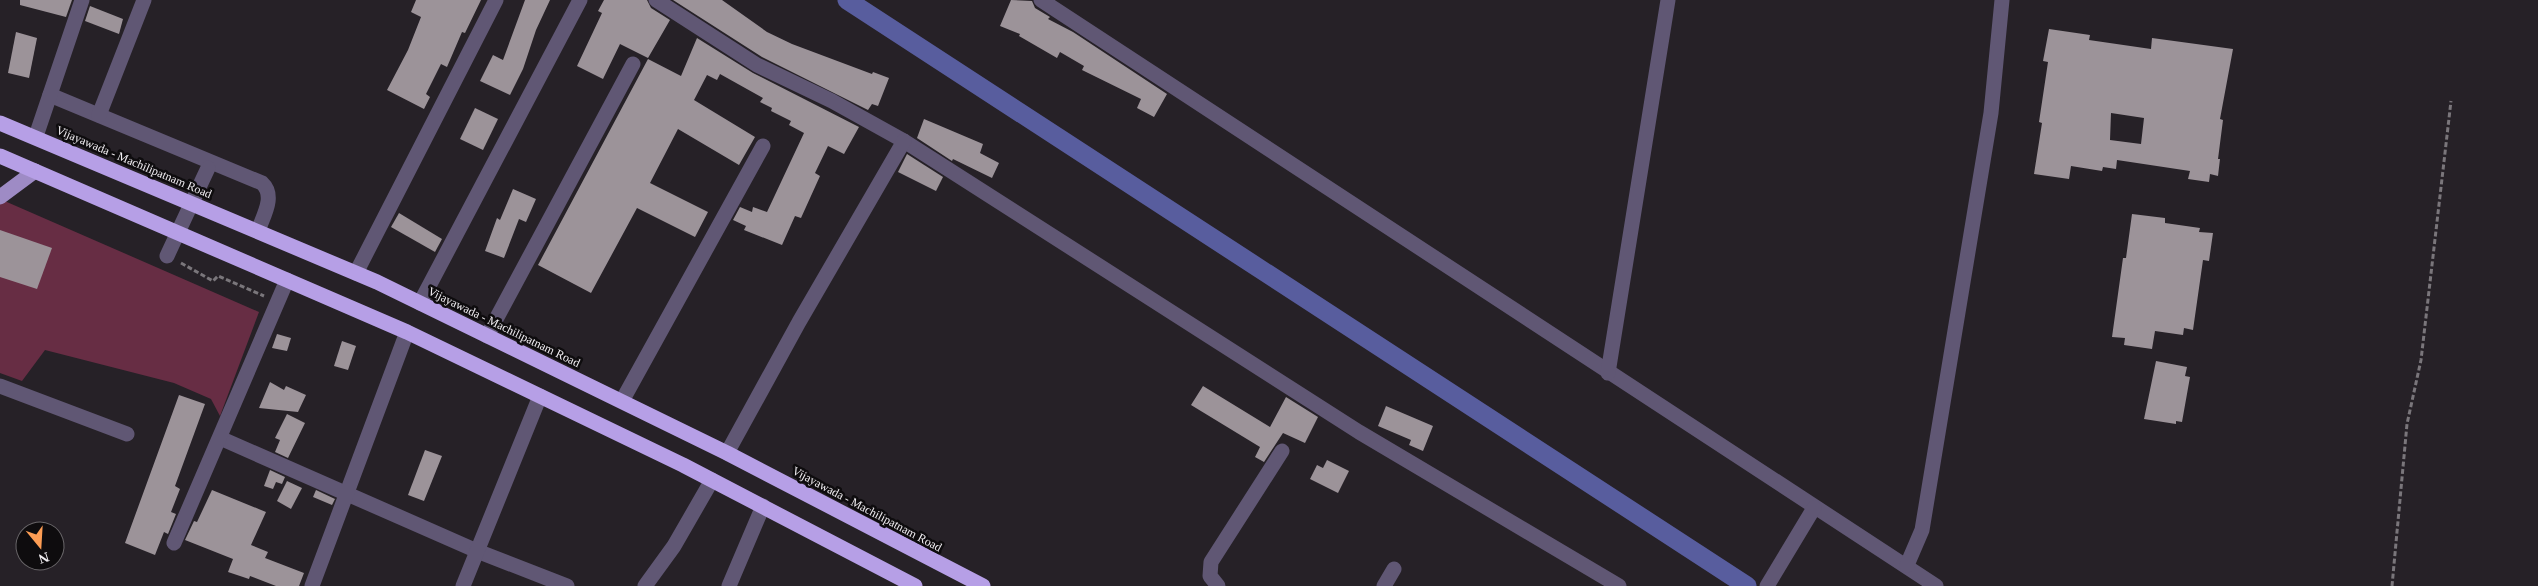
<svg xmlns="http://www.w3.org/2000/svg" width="2538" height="586" font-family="Georgia,serif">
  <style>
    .green { fill: #672d44 }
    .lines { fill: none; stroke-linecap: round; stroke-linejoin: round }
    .canal { stroke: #585d9e; stroke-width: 19 }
    .building { fill: #9c9399; fill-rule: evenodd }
    .path { stroke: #7a767b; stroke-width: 3; stroke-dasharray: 5 2.5; stroke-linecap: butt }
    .minor { stroke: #605774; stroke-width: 15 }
    .major { stroke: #9e8bc5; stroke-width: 15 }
    .highway { stroke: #b69fe6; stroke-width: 15 }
    .labels { text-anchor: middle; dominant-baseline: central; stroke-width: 5; stroke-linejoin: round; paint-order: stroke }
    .street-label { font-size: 12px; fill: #f1eef2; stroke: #0e0c0e }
  </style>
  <rect width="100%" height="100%" fill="#262127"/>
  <path class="green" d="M0 199 259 312 220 416 211 399 174 383 45 350 22 381 0 373Z"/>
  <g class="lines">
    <path class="canal" d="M847 0 1747 586"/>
  </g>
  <g class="building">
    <path d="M20 0H72L66 17 20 5Z"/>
    <path d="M416 0H481L465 33 462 32 447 67 441 64 426 94 430 97 424 109 387 90 408 50 421 17 411 12Z"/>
    <path d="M525 0H550L536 30 523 69 510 95 480 81 493 55 503 60Z"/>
    <path d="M604 0H647L651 8 670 20 648 58 620 44 603 79 577 66 602 13 598 11Z"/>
    <path d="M673 0H722L767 32 792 44 872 74 873 72 889 78 878 106 872 104 868 110 762 57Z"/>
    <path d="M1011 0 1032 1 1035 8 1050 17 1048 19 1073 32 1167 94 1154 117 1137 108 1141 99 1082 70 1084 66 1060 52 1057 58 1019 36 1020 34 1000 26Z"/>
    <path d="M90 6 123 19 119 34 85 21Z"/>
    <path d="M2049 29 2090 35 2089 40 2151 49 2152 38 2233 49 2220 119 2223 120 2218 159H2220L2218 176 2210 174 2209 182 2188 179 2190 171 2117 160 2116 169 2103 167 2102 171 2071 166 2069 179 2034 174 2042 123 2039 122 2048 62 2043 61ZM2111 113 2144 118 2141 144 2110 140Z"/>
    <path d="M16 32 37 38 29 78 8 73Z"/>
    <path d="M697 38 753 73 859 127 844 154 828 146 815 173 820 176 801 218 795 216 782 245 744 230 746 226 733 220 740 207 752 212 753 207 767 212 804 133 789 125 791 121 771 111 772 108 760 102 763 98 720 74 717 80 707 75 694 100 755 137 739 165 678 129 650 183 708 212 695 237 637 208 591 293 538 265 648 59 681 76Z"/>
    <path d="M475 108 498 119 483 150 460 139Z"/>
    <path d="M924 119 983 144 980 153 999 163 992 178 953 159 952 161 917 138Z"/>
    <path d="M907 154 943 177 936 191 898 172Z"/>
    <path d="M513 189 536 199 526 222 519 219 504 258 485 251 497 218 500 220Z"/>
    <path d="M399 213 442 239 435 252 391 227Z"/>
    <path d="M2132 214 2165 218V223L2200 228 2199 232 2213 233 2209 261 2203 260 2193 330 2184 328 2183 335 2155 331 2152 349 2124 345 2125 338 2112 337 2123 258H2126Z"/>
    <path d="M0 230 52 248 37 289 0 277Z"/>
    <path d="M277 334 291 338 287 351 272 348Z"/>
    <path d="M342 341 356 346 348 370 334 366Z"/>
    <path d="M2156 361 2187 367 2185 376 2190 377 2182 422 2176 421V424L2144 419Z"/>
    <path d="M270 382 284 390 286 386 306 395 298 412 259 408Z"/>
    <path d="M1203 386 1270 427 1286 397 1318 417 1305 443 1283 433 1264 462 1255 457 1260 447 1191 405Z"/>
    <path d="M179 395 205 404 175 486 180 489 171 512 176 514 168 534 164 532 155 555 125 543Z"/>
    <path d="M1386 406 1433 426 1423 451 1409 445 1411 440 1378 426Z"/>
    <path d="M287 414 305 423 288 458 275 452 280 440 275 438Z"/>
    <path d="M425 450 442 456 424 501 408 495Z"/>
    <path d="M1327 460 1349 471 1338 493 1310 479 1317 465 1323 468Z"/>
    <path d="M270 470 285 477 282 484 276 482 273 489 264 486Z"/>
    <path d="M287 481 302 488 291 509 277 501Z"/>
    <path d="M212 490 266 512 251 545 268 552 265 558 304 573 299 586H276L250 576 249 579 228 572 233 559 185 540 194 521 197 522Z"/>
    <path d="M316 490 335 499 332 505 313 497Z"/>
  </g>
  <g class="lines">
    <g class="path">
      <path d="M181 263 213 281 218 276 264 296"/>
      <path d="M2392 586 2407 424 2421 360 2451 101"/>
    </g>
    <g class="minor">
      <path d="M656 0 757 65 832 101 904 141 1359 432 1619 586"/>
      <path d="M1041 0 1936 586"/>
      <path d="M50 95 262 183C276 196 263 216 258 231"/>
      <path d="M99 115 144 0"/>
      <path d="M36 136 82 0"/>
      <path d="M167 256 208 168"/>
      <path d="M356 273 496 0"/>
      <path d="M420 303 580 0"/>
      <path d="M487 336 633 64"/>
      <path d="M1608 373 1668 0"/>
      <path d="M0 386 127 434"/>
      <path d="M622 401 763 146"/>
      <path d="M220 438 477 551 567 586"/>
      <path d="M727 453 799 322 904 141"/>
      <path d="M174 543 287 280"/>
      <path d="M1907 565 1922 530 1991 113 2002 0"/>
      <path d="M312 586 407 332"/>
      <path d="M463 586 540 396"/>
      <path d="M645 586 674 546 712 480"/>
      <path d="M729 586 763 506"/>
      <path d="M1218 586 1210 576 1211 562 1282 451"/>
      <path d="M1384 586 1394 569"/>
      <path d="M1767 586 1814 508"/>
    </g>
    <path class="major" d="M0 197 35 171"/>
    <g class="highway">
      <path d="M0 123 377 282 727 453 983 586"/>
      <path d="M0 156 407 332 683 465 915 586"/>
    </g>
  </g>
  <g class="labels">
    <g class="street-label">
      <text transform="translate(134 162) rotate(23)">Vijayawada - Machilipatnam Road</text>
      <text transform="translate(504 327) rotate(26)">Vijayawada - Machilipatnam Road</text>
      <text transform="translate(867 509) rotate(28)">Vijayawada - Machilipatnam Road</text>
    </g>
  </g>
  <g transform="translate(40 546) rotate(162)"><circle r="24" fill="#0e0c0e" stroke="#696669"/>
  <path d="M0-4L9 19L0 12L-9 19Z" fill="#fd9d54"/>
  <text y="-8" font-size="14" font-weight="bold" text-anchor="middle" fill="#f1eef2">N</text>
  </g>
</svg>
